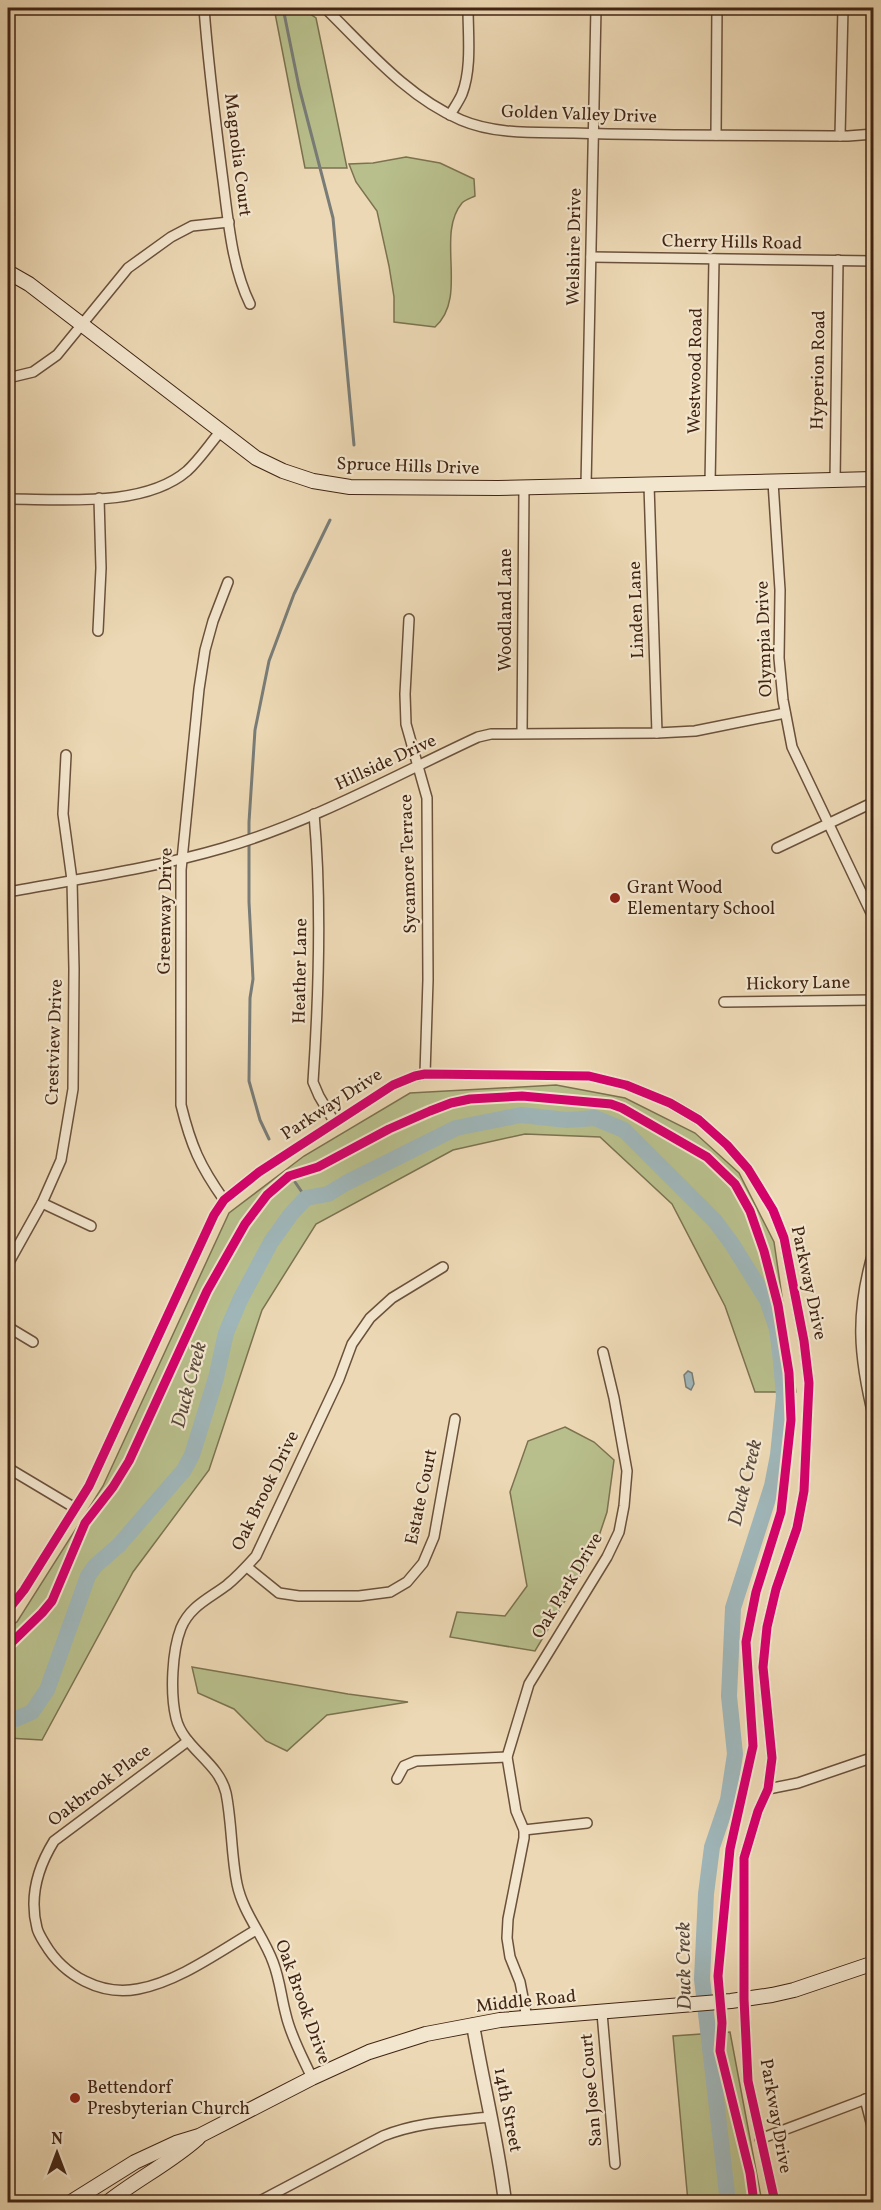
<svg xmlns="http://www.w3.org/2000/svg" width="881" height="2210" font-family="Vollkorn,serif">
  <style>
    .green { fill: #b8bf8c; stroke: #7c7250; stroke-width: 1.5 }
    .water { fill: #9fb6b9; stroke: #797c77; stroke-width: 1.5 }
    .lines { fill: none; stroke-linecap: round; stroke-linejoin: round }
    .stream { stroke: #797c77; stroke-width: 3 }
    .river { stroke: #9fb6b9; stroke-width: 16 }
    .minor-casing { stroke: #6b513b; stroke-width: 12 }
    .tertiary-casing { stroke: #6b513b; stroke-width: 15 }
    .secondary-casing { stroke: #402413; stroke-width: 16 }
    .minor { stroke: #f3e6ce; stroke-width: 9 }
    .tertiary { stroke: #f3e6ce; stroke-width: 12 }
    .secondary { stroke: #f3e6ce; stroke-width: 14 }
    .cycleway-casing { stroke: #f3e6ce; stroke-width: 13 }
    .cycleway { stroke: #d6006c; stroke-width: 9 }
    .poi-dot { fill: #8f2418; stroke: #f3e6ce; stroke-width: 2 }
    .labels { text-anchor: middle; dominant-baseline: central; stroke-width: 4.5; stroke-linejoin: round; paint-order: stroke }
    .street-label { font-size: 18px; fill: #402413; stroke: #f3e6ce }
    .poi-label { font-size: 18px; fill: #402413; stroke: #f3e6ce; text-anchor: start }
    .water-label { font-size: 20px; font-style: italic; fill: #58483c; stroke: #f3e6ce }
  </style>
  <rect width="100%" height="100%" fill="#ecd8b4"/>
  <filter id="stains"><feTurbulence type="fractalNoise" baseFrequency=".00333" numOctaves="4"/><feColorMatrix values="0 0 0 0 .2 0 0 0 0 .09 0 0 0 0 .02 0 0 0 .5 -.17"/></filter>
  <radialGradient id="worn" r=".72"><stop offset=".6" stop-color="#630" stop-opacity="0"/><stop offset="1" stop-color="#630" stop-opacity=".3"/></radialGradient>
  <g class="green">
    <path d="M274 8H301L316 18 347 168H305Z"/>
    <path d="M406 157 440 163 474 179 475 196C471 198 465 200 462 203 435 235 469 297 435 327L394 322V297L389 266 377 211 356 182 349 164 373 163Z"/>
    <path d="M556 1085 625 1098 695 1133 739 1173 774 1242 796 1392H755L725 1306 672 1204 600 1137 525 1134 453 1150 316 1224 262 1310 209 1470 133 1572 42 1740 8 1738V1627L17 1622 103 1486 229 1213 304 1156 410 1093Z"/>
    <path d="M565 1427 594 1442 614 1460 607 1512 593 1554 535 1651 450 1637 457 1612 505 1616 527 1586 510 1492 528 1441Z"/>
    <path d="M192 1667 348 1694 408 1702 327 1715 287 1751 266 1741 234 1709 198 1693Z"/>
    <path d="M730 2032 762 2202H688L673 2036Z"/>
  </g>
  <path class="water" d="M688 1371 692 1373 694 1384 691 1390 686 1387 684 1375Z"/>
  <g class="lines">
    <g class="stream">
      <path d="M283 8 299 87 333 218 354 445"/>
      <path d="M269 1139 260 1120 249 1081 250 998 253 979 249 902V822L255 730 269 661 294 594 330 520"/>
      <path d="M295 1182 306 1198"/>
    </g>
    <path class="river" d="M8 1719H16L32 1712 47 1690 88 1576 95 1566 119 1545 184 1470 192 1455 216 1378 226 1333 240 1300 271 1242 291 1214 306 1198 328 1194 346 1183 456 1128 521 1115 567 1120 595 1118 624 1130 715 1221 732 1244 767 1300 777 1329 781 1361 784 1396 778 1455 772 1486 733 1608 729 1696 735 1754 728 1800 712 1847 706 1894 702 1979 728 2202"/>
    <g class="minor-casing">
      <g id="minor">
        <path d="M204 8C208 63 215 118 222 173 228 217 231 265 250 304"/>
        <path d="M325 8C367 49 407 97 461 120 496 135 537 132 574 133 665 136 757 135 848 136L874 134"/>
        <path d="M450 115C454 108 459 101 462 94 472 68 468 35 468 8"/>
        <path d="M716 135 717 8"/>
        <path d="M840 136 843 8"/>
        <path d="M591 257 874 261"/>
        <path d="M8 378 33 372 57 355 128 268 171 237 192 226 229 222"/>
        <path d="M835 481 838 260"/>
        <path d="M773 482 780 590 779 658 783 700 792 747 874 919"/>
        <path d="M710 484 714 259"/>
        <path d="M649 485 657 733"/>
        <path d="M586 486 596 8"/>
        <path d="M8 499C61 499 144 508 187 471 199 460 209 445 220 432"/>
        <path d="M409 619 405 694 406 724 427 798 428 980 425 1074"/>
        <path d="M98 631 101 568 99 498"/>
        <path d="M522 733 524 487"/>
        <path d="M314 814C322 902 319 993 313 1082L319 1096 335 1123"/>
        <path d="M777 848 874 802"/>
        <path d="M8 892C78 879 155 868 223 848 312 822 394 776 478 737L491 734 657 733 695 731 785 713"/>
        <path d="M724 1002 874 1000"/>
        <path d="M224 1200C200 1166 191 1146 181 1105V870L199 689 205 650 213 621 228 582"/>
        <path d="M42 1203 91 1226"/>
        <path d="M874 1249C855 1312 858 1355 874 1419"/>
        <path d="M8 1264 42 1203 61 1160 73 1089 74 969 72 880 63 814 66 755"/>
        <path d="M8 1327 33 1342"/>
        <path d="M8 1468 75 1508"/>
        <path d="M247 1567 279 1593 299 1596H359L390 1592 407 1582 423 1563 434 1537 455 1419"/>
        <path d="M8 1610 24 1590 89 1486 214 1215 224 1200 259 1172 393 1085 415 1076 425 1074 589 1076 626 1085 670 1103 699 1120 727 1145 748 1169 773 1210 784 1238 804 1341 809 1383 804 1491 797 1528 776 1589 767 1627 763 1667 772 1758 768 1789 758 1811 744 1858V1999L748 2081 775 2202"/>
        <path d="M188 1741 54 1841C38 1867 29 1897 37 1928 38 1933 42 1939 45 1944 64 1976 101 1996 138 1989 178 1982 220 1951 256 1930"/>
        <path d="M397 1779 404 1766 416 1761 507 1757"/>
        <path d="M768 1789 798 1783 874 1757"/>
        <path d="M524 1830 587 1823"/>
        <path d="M602 2013 615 2164"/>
        <path d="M527 2018 520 1982 510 1957 507 1938 508 1919 524 1838V1830L516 1811 507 1757 529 1684 607 1557 619 1532 624 1506 627 1471 614 1398 603 1352"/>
        <path d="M312 2078C303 2058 291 2037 286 2015 281 1997 280 1980 273 1962 263 1935 243 1913 237 1884 231 1854 232 1823 226 1793 219 1762 183 1748 176 1718 170 1693 172 1651 181 1628 190 1606 210 1598 227 1585 238 1576 247 1566 256 1556L339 1379 352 1344 370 1318 392 1298 443 1267"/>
        <path d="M865 2099 874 2134"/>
        <path d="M760 2139 874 2096"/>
        <path d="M258 2202 383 2136C418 2122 453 2121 490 2117"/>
      </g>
    </g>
    <g class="tertiary-casing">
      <path id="tertiary" d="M473 2025C483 2084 498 2143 505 2202"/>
    </g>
    <g class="secondary-casing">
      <g id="secondary">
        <path d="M8 272 29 284 256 458 283 471 313 481 350 487 498 488 874 479"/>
        <path d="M71 2202 135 2162 176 2143 199 2136 312 2078 369 2052 426 2034 500 2020 731 2001 772 1995 794 1990 874 1963"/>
        <path d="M108 2202C137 2179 170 2163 198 2138"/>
      </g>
    </g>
    <use href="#minor" class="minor"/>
    <use href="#tertiary" class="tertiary"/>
    <use href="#secondary" class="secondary"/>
    <g class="cycleway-casing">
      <g id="cycleway">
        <path d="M8 1610 24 1590 89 1486 214 1215 224 1200 259 1172 393 1085 415 1076 425 1074 589 1076 626 1085 670 1103 699 1120 727 1145 748 1169 773 1210 784 1238 804 1341 809 1383 804 1491 797 1528 776 1589 767 1627 763 1667 772 1758 768 1789 758 1811 744 1858V1999L748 2081 775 2202"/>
        <path d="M8 1646 42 1613 52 1601 85 1523 113 1487 129 1461 207 1291 245 1224 267 1195 289 1176 318 1167 389 1129 430 1111 451 1103 470 1099 522 1096 611 1104 622 1108 707 1157 735 1184 750 1211 764 1251 778 1305 789 1373 791 1420 781 1512 756 1592 746 1642 753 1746 730 1849 718 1976 722 2023 720 2051 750 2173 754 2202"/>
      </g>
    </g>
    <use href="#cycleway" class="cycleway"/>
  </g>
  <g class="poi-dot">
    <circle cx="615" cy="898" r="6"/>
    <circle cx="75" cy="2098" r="6"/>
  </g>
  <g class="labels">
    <g class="street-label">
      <text transform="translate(579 115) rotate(2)">Golden Valley Drive</text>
      <text transform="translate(237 155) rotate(83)">Magnolia Court</text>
      <text transform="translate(732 243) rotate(1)">Cherry Hills Road</text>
      <text transform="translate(575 247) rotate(-89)">Welshire Drive</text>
      <text transform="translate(819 370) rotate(-89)">Hyperion Road</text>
      <text transform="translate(696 371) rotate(-89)">Westwood Road</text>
      <text transform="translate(408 467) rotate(2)">Spruce Hills Drive</text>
      <text transform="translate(506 610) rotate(-90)">Woodland Lane</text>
      <text transform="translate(637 610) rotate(-92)">Linden Lane</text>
      <text transform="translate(765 639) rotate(-92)">Olympia Drive</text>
      <text transform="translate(386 763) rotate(-25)">Hillside Drive</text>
      <text transform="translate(409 864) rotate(-92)">Sycamore Terrace</text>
      <text transform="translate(166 911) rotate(-89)">Greenway Drive</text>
      <text transform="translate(301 971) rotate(-89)">Heather Lane</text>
      <text transform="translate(798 984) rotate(-1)">Hickory Lane</text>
      <text transform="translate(55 1042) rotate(-88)">Crestview Drive</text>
      <text transform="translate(332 1105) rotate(-33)">Parkway Drive</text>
      <text transform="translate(808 1283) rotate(78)">Parkway Drive</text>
      <text transform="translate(266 1491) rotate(-64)">Oak Brook Drive</text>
      <text transform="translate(422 1497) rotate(-78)">Estate Court</text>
      <text transform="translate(568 1586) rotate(-59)">Oak Park Drive</text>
      <text transform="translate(100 1786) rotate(-37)">Oakbrook Place</text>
      <text transform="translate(302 2002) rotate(70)">Oak Brook Drive</text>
      <text transform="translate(526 2002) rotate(-6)">Middle Road</text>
      <text transform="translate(592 2090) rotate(-95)">San Jose Court</text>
      <text transform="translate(507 2110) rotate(79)">14th Street</text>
      <text transform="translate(775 2116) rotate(80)">Parkway Drive</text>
    </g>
    <g class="poi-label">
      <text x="627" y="888">Grant Wood<tspan x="627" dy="21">Elementary School</tspan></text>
      <text x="87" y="2088">Bettendorf<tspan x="87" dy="21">Presbyterian Church</tspan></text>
    </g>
    <g class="water-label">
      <text transform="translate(190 1385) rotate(-75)">Duck Creek</text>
      <text transform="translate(746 1483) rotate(-76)">Duck Creek</text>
      <text transform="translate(685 1966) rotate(-91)">Duck Creek</text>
    </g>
  </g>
  <rect width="881" height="2210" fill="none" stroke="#ecd8b4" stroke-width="30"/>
  <rect x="9" y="9" width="863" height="2192" fill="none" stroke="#402413" stroke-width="3"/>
  <rect x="15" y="15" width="851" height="2180" fill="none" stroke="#402413" stroke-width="1.5"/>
  <g transform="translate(57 2153)" stroke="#f3e6ce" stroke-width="4.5" paint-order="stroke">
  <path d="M0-4.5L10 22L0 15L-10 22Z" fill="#402413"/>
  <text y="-9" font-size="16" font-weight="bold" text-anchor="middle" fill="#402413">N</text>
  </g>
  <rect width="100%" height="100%" filter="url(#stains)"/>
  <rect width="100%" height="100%" fill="url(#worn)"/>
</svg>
